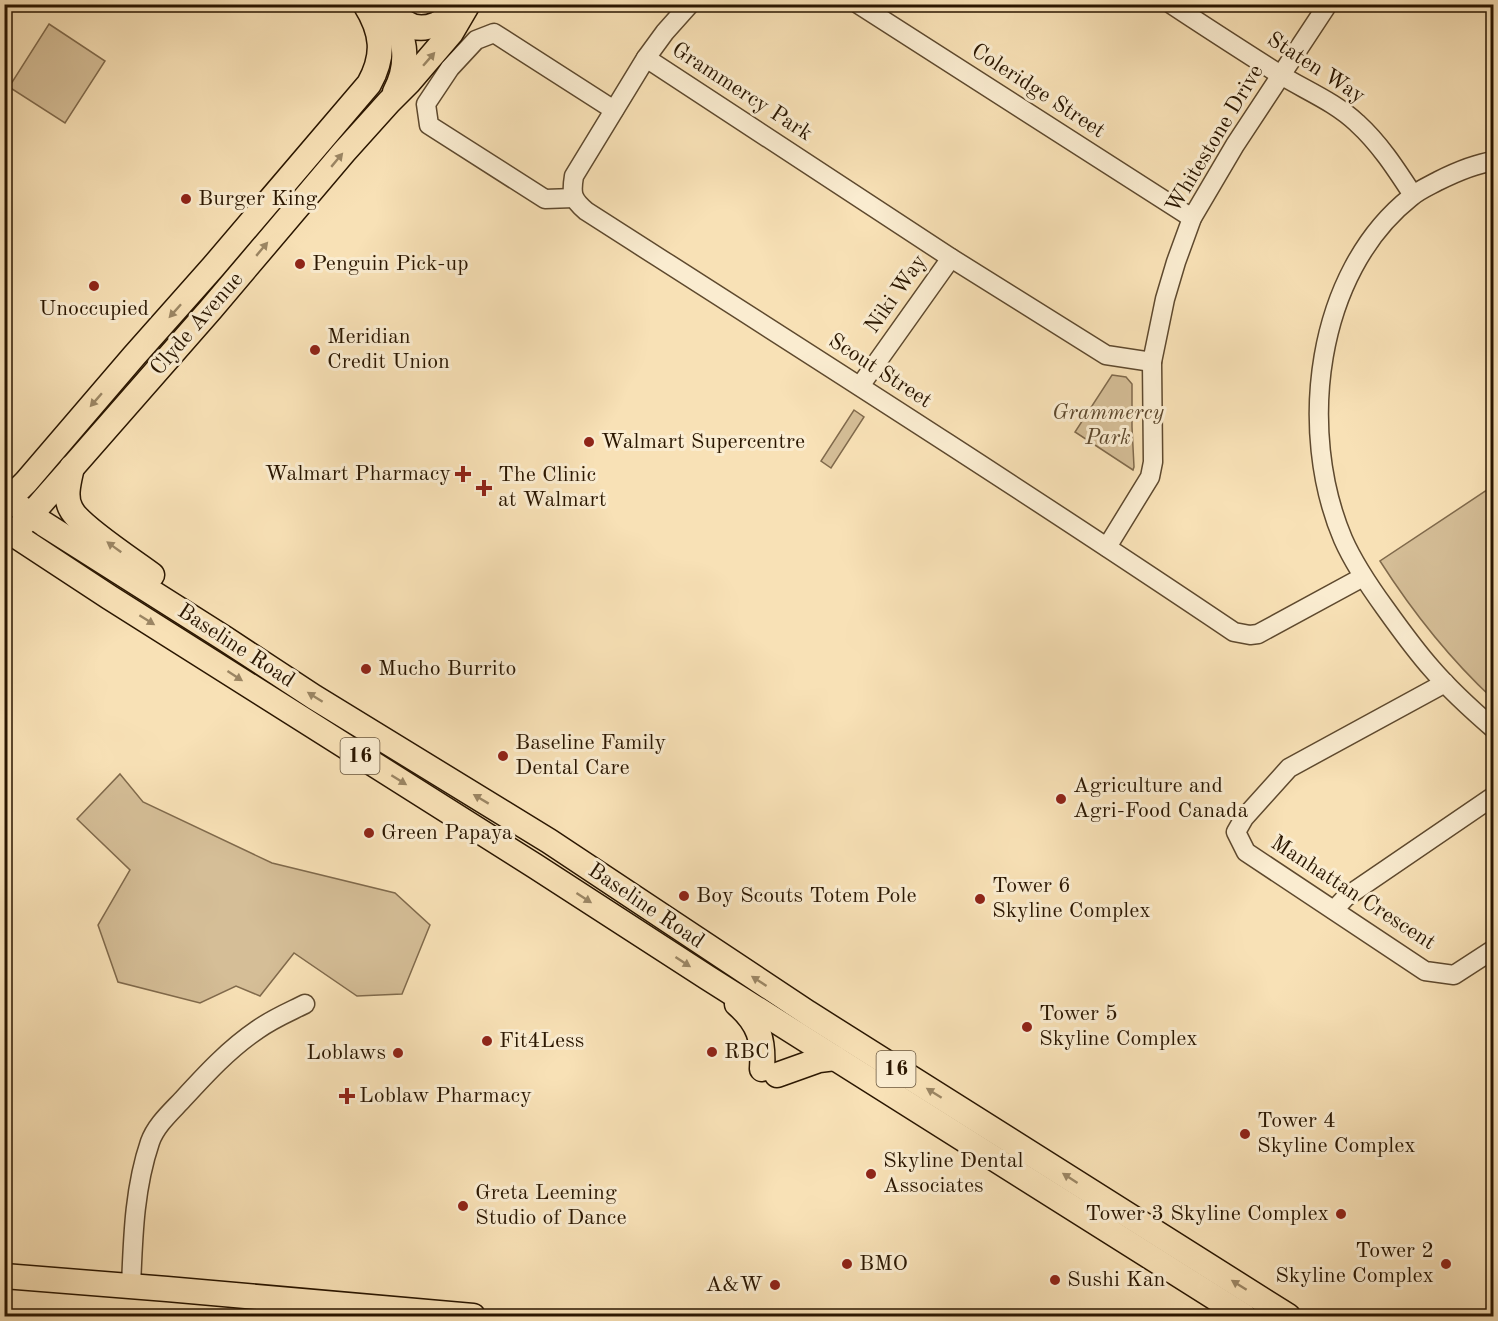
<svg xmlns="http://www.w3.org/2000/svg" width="1498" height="1321" font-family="'Old Standard TT',serif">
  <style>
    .green { fill: #d5be97; stroke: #806a4c; stroke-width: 1.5 }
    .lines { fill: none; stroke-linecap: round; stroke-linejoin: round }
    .minor-casing { stroke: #5e492e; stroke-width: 21 }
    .major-casing { stroke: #2a1600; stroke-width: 27 }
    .minor { stroke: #faecd0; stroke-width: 18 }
    .major { stroke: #f8e1b6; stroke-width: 24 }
    .oneway { fill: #9b8664 }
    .poi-dot { fill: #8f2418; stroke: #faecd0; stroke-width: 2 }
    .labels { text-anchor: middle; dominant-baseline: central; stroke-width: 6; stroke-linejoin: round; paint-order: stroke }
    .shield { fill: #faecd0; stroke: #68563e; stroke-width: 1.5 }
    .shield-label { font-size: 21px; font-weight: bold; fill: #2a1600 }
    .street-label { font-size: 22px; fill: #2a1600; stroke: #faecd0 }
    .poi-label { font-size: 22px; fill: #2a1600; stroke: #faecd0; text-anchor: start }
    .park-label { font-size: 22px; font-style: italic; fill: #5d482d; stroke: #faecd0 }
  </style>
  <rect width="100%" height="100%" fill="#f8e1b6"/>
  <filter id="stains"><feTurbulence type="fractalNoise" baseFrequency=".00333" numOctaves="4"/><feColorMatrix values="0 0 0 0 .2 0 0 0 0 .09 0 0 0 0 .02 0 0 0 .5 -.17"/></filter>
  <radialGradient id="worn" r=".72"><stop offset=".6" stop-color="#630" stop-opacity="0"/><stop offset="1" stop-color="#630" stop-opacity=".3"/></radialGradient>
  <g class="green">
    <path d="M49 24 105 61 65 123 9 87Z"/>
    <path d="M1112 375 1126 377 1132 384V427L1134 467 1133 470 1075 432Z"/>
    <path d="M854 410 864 417 831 468 821 461Z"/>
    <path d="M1493 486V699C1450 659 1412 611 1380 561Z"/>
    <path d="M120 774 143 802 272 863 395 893 430 925 402 994 357 996 294 953 260 996 236 986 200 1003 118 982 98 925 130 870 77 819Z"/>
  </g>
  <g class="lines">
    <g class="minor-casing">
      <g id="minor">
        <path d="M690 4 665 32 646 58 574 176C571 194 572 199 586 211 803 350 1020 488 1234 632L1250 635 1258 634 1363 577"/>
        <path d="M858 4 1192 218"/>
        <path d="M1171 4C1207 28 1243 51 1279 74 1305 90 1335 102 1357 123 1380 144 1396 169 1413 195"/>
        <path d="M646 58 951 258 1106 355 1152 362"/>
        <path d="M1494 161C1474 164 1456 172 1438 181 1429 186 1419 190 1411 197 1315 273 1297 431 1343 539 1354 564 1369 586 1385 608 1400 629 1415 650 1432 669 1451 691 1472 710 1494 729"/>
        <path d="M574 198 545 199 429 125 426 104 450 68 476 40 494 33 614 110"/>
        <path d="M860 386 951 258"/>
        <path d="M1107 547 1150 477 1153 462 1152 362 1165 299 1176 262 1192 218 1235 145 1328 4"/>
        <path d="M1445 683 1289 768 1244 818 1236 832 1246 852 1425 971 1454 975 1494 949"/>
        <path d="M1334 910 1346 897 1494 796"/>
        <path d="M131 1287C133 1238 134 1189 150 1142 156 1125 171 1112 183 1099 206 1074 229 1049 257 1030 272 1019 289 1012 305 1004"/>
      </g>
    </g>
    <g class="major-casing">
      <g id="major">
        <path d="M387 4C405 31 411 63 395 92"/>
        <path d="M392 11C396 15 401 20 406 23 425 36 448 19 462 8"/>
        <path d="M72 467C69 481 64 497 71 509 79 526 135 562 152 575"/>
        <path d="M4 496 44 524 224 638 314 697 549 841 808 1013 1288 1316"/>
        <path d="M4 504 26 482 134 356 213 267 369 84C385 55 383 33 365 4"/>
        <path d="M20 527 211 309 344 152 389 102 409 82 451 33 468 4"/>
        <path d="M4 528 109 597 535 866 708 978 1244 1316"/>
        <path d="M737 1004C759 1023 764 1040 762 1069"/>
        <path d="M777 1075 819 1060 835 1058"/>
        <path d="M4 1276 167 1289 473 1316"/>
      </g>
    </g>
    <use href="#minor" class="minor"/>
    <use href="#major" class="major"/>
  </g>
  <defs><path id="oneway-solid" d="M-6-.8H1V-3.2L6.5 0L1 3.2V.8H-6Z" transform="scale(1.5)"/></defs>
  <g class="oneway">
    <use href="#oneway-solid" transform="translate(429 59) rotate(-49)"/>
    <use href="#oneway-solid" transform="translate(337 160) rotate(-50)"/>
    <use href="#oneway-solid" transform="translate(262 249) rotate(-50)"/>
    <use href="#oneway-solid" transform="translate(175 311) rotate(132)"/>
    <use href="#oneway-solid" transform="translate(96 400) rotate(131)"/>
    <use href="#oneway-solid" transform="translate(114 547) rotate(-144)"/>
    <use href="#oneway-solid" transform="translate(147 620) rotate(32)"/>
    <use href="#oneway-solid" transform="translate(235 676) rotate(33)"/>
    <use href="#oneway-solid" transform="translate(315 697) rotate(-148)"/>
    <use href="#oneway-solid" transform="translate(399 780) rotate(32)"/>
    <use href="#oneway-solid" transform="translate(481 799) rotate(-149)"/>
    <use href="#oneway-solid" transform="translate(584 898) rotate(33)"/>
    <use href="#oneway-solid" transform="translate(683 962) rotate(33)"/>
    <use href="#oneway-solid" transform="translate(759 981) rotate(-147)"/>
    <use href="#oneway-solid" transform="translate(934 1093) rotate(-148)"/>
    <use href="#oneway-solid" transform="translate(1070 1178) rotate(-147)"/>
    <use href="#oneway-solid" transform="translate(1239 1285) rotate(-148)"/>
  </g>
  <g class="poi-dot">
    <circle cx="186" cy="199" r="6"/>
    <circle cx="300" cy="264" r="6"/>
    <circle cx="94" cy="286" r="6"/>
    <circle cx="315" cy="350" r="6"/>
    <circle cx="589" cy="442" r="6"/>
    <path d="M460 465h6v6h6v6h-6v6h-6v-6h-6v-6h6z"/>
    <path d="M481 479h6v6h6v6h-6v6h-6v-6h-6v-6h6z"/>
    <circle cx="366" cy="669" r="6"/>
    <circle cx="503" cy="756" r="6"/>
    <circle cx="1061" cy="799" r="6"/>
    <circle cx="369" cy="833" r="6"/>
    <circle cx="684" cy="896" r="6"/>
    <circle cx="980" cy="899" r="6"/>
    <circle cx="1027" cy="1027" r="6"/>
    <circle cx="487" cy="1041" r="6"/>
    <circle cx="712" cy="1052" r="6"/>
    <circle cx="398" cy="1053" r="6"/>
    <path d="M344 1087h6v6h6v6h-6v6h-6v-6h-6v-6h6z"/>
    <circle cx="1245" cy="1134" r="6"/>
    <circle cx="871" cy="1174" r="6"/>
    <circle cx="463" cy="1206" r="6"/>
    <circle cx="1341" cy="1214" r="6"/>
    <circle cx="847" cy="1264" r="6"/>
    <circle cx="1446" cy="1264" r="6"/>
    <circle cx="1055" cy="1280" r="6"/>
    <circle cx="775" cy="1285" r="6"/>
  </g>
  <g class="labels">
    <g class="shield">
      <rect x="340.5" y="738" width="39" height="36" rx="4.5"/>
      <rect x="876.5" y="1051" width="39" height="36" rx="4.5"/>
    </g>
    <g class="shield-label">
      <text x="360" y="756">16</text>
      <text x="896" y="1069">16</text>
    </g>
    <g class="street-label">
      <text transform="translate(1316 68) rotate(33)">Staten Way</text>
      <text transform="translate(1038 91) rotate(33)">Coleridge Street</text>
      <text transform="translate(742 92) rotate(33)">Grammercy Park</text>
      <text transform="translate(1215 139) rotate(-59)">Whitestone Drive</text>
      <text transform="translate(896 294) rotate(-55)">Niki Way</text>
      <text transform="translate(197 324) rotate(-49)">Clyde Avenue</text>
      <text transform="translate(880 371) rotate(33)">Scout Street</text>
      <text transform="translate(236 646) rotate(33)">Baseline Road</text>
      <text transform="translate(1353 893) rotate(33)">Manhattan Crescent</text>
      <text transform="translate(646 906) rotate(34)">Baseline Road</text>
    </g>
    <g class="poi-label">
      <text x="198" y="199">Burger King</text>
      <text x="312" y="264">Penguin Pick-up</text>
      <text x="94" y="309" text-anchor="middle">Unoccupied</text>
      <text x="327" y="337">Meridian<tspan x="327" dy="25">Credit Union</tspan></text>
      <text x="601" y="442">Walmart Supercentre</text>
      <text x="451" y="474" text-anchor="end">Walmart Pharmacy</text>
      <text x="498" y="475">The Clinic<tspan x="498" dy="25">at Walmart</tspan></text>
      <text x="378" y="669">Mucho Burrito</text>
      <text x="515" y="743">Baseline Family<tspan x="515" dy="25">Dental Care</tspan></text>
      <text x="1073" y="786">Agriculture and<tspan x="1073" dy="25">Agri-Food Canada</tspan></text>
      <text x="381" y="833">Green Papaya</text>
      <text x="992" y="886">Tower 6<tspan x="992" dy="25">Skyline Complex</tspan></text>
      <text x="696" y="896">Boy Scouts Totem Pole</text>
      <text x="1039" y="1014">Tower 5<tspan x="1039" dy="25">Skyline Complex</tspan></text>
      <text x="499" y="1041">Fit4Less</text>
      <text x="724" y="1052">RBC</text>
      <text x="386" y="1053" text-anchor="end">Loblaws</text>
      <text x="359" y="1096">Loblaw Pharmacy</text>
      <text x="1257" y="1121">Tower 4<tspan x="1257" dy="25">Skyline Complex</tspan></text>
      <text x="883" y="1161">Skyline Dental<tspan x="883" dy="25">Associates</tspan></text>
      <text x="475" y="1193">Greta Leeming<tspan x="475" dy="25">Studio of Dance</tspan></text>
      <text x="1329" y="1214" text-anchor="end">Tower 3 Skyline Complex</text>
      <text x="1434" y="1251" text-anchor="end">Tower 2<tspan x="1434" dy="25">Skyline Complex</tspan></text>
      <text x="859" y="1264">BMO</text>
      <text x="1067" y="1280">Sushi Kan</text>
      <text x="763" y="1285" text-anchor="end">A&amp;W</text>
    </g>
    <g class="park-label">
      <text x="1108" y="413">Grammercy<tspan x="1108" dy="25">Park</tspan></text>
    </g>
  </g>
  <rect width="1498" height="1321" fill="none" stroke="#f8e1b6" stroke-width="24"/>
  <rect x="6" y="6" width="1486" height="1309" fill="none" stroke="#2a1600" stroke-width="3"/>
  <rect x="12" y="12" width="1474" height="1297" fill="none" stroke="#2a1600" stroke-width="1.5"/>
  <rect width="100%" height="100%" filter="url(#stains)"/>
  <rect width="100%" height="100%" fill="url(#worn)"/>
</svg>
